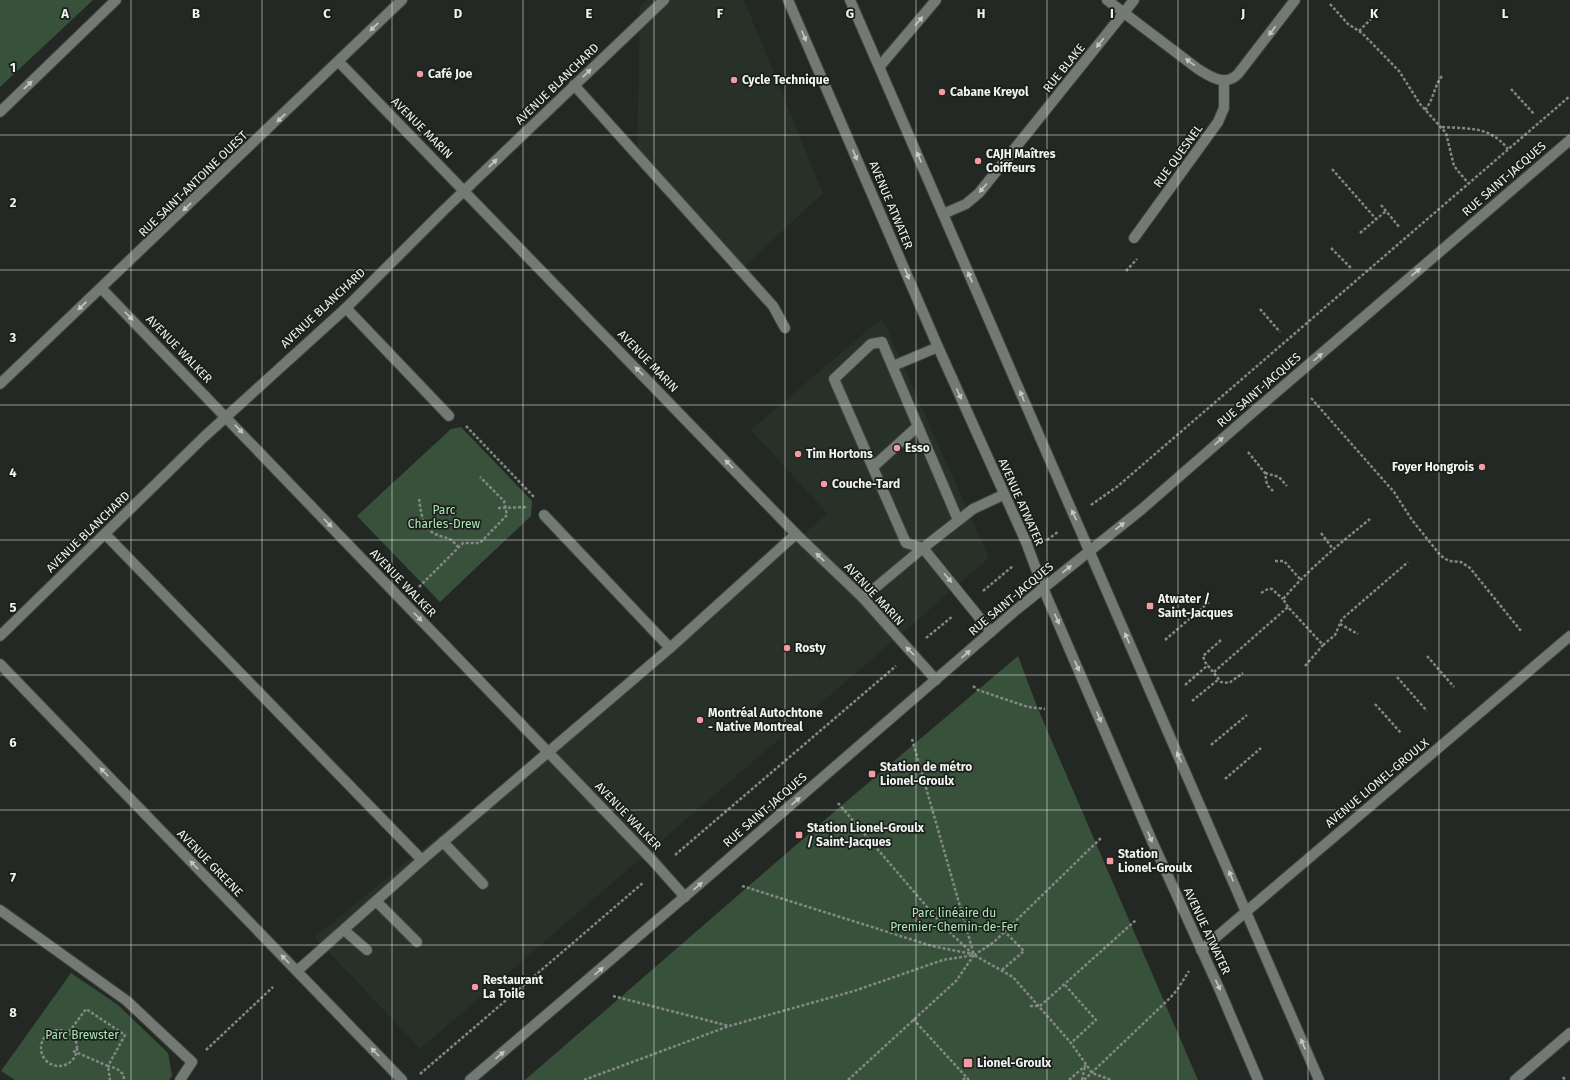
<svg xmlns="http://www.w3.org/2000/svg" width="1570" height="1080" font-family="'Fira Sans',sans-serif">
  <style>
    .built { fill: #273128 }
    .green { fill: #38513b }
    .lines { fill: none; stroke-linecap: round; stroke-linejoin: round }
    .service-casing { stroke: #3f433f; stroke-width: 12 }
    .minor-casing { stroke: #3f433f; stroke-width: 12 }
    .secondary-casing { stroke: #3f433f; stroke-width: 12 }
    .path { stroke: #848884; stroke-width: 2.5; stroke-dasharray: 3 2; stroke-linecap: butt }
    .service { stroke: #737973; stroke-width: 10 }
    .minor { stroke: #737973; stroke-width: 10 }
    .secondary { stroke: #737973; stroke-width: 10 }
    .oneway { fill: #c4c8c4 }
    .grid { fill: none; stroke: #f0f3f0; stroke-width: 1; stroke-opacity: 0.55 }
    .poi-dot { fill: #f49aa2; stroke: #1a1f1b; stroke-width: 1.5 }
    .labels { text-anchor: middle; dominant-baseline: central; stroke-width: 3.5; stroke-linejoin: round; paint-order: stroke }
    .street-label { font-size: 12px; fill: #f0f3f0; stroke: #1a1f1b }
    .poi-label { font-size: 12px; font-weight: bold; fill: #f0f3f0; stroke: #1a1f1b; text-anchor: start }
    .park-label { font-size: 12px; fill: #ace7b3; stroke: #1a1f1b }
    .grid-label { font-size: 13px; text-anchor: middle; font-weight: bold; fill: #f0f3f0; stroke: #1a1f1b; stroke-width: 3.5; stroke-linejoin: round; paint-order: stroke }
  </style>
  <rect width="100%" height="100%" fill="#242824"/>
  <g class="built">
    <path d="M647 0H744L823 193 740 271 637 160 640 7Z"/>
    <path d="M882 318 989 558 420 1049 315 937 776 560 827 513 751 430Z"/>
  </g>
  <g class="green">
    <path d="M0 0H93L0 87Z"/>
    <path d="M461 427 532 501 531 516 440 602 357 516 451 429Z"/>
    <path d="M1018 656 1038 709 1198 1080H525L841 806Z"/>
    <path d="M71 973 118 1005 168 1053 172 1076 169 1080H15L1 1071Z"/>
  </g>
  <g class="lines">
    <g class="service-casing">
      <g id="service">
        <path d="M574 85 773 306 785 328"/>
        <path d="M0 112 116 0"/>
        <path d="M943 214 966 204 979 193 1134 0"/>
        <path d="M1134 238 1218 122 1224 108V81"/>
        <path d="M346 308 449 416"/>
        <path d="M893 366 938 347"/>
        <path d="M873 467 918 426"/>
        <path d="M544 515 670 648"/>
        <path d="M958 520 882 342 871 344 834 379 906 543 923 548 991 632"/>
        <path d="M105 534 422 860"/>
        <path d="M863 598 923 548 973 509 1003 495"/>
        <path d="M0 636 205 436 346 308 444 210 664 0"/>
        <path d="M443 842 483 884"/>
        <path d="M376 901 417 942"/>
        <path d="M0 910 127 1001 192 1062 180 1080"/>
        <path d="M344 930 367 950"/>
        <path d="M297 971 422 860 670 648 796 534"/>
      </g>
    </g>
    <g class="minor-casing">
      <g id="minor">
        <path d="M1107 0 1198 69C1211 77 1225 87 1238 74L1295 0"/>
        <path d="M339 62 796 534 863 598 936 680"/>
        <path d="M880 66 936 0"/>
        <path d="M101 288 653 861 685 897"/>
        <path d="M0 664 402 1080"/>
        <path d="M1201 950 1570 636"/>
        <path d="M1515 1080 1570 1033"/>
      </g>
    </g>
    <g class="secondary-casing">
      <g id="secondary">
        <path d="M788 0 938 347 1026 542 1043 588 1152 841 1218 986 1258 1080"/>
        <path d="M850 0 1319 1080"/>
        <path d="M0 384 402 0"/>
        <path d="M470 1080 703 881 1016 610 1142 509 1252 413 1570 140"/>
      </g>
    </g>
    <g class="path">
      <path d="M1330 4 1348 24 1362 33 1399 71 1420 104 1446 133 1454 166 1468 183"/>
      <path d="M1359 31 1377 13"/>
      <path d="M1511 89 1534 114"/>
      <path d="M1425 110C1434 99 1434 86 1442 76"/>
      <path d="M1442 127C1471 129 1489 126 1508 149"/>
      <path d="M1332 169 1376 219"/>
      <path d="M1381 205 1400 228"/>
      <path d="M1360 233 1386 211"/>
      <path d="M1331 248 1352 269"/>
      <path d="M1126 271 1137 259"/>
      <path d="M1260 309 1280 332"/>
      <path d="M1311 398 1394 492 1412 520 1441 556 1449 561 1461 562 1470 568 1521 631"/>
      <path d="M466 426 534 497"/>
      <path d="M1248 452 1265 473 1267 485 1273 491"/>
      <path d="M1265 473 1279 477 1287 486"/>
      <path d="M419 499C421 511 422 528 435 534 449 540 448 535 459 548"/>
      <path d="M1091 505 1118 486 1570 96"/>
      <path d="M498 508 527 507"/>
      <path d="M1321 533 1333 549"/>
      <path d="M1047 540 1059 531"/>
      <path d="M1275 561H1284L1300 579"/>
      <path d="M419 587 463 543H480L507 515 504 501 480 477"/>
      <path d="M983 591 1013 566"/>
      <path d="M1261 593 1268 589H1272L1283 599"/>
      <path d="M1288 607 1283 599C1309 569 1339 544 1370 519"/>
      <path d="M1340 624 1358 634"/>
      <path d="M926 638 953 616"/>
      <path d="M1165 640 1209 602"/>
      <path d="M1221 640 1203 656 1205 662 1221 682 1229 683 1243 673"/>
      <path d="M1427 656 1454 687"/>
      <path d="M1305 666 1323 645"/>
      <path d="M1214 672 1288 607 1323 645 1335 635 1342 619 1408 562"/>
      <path d="M1397 677 1427 711"/>
      <path d="M1185 685 1208 665"/>
      <path d="M973 686 978 690 1028 707 1045 709"/>
      <path d="M1192 701 1219 679"/>
      <path d="M1375 704 1401 733"/>
      <path d="M1211 745 1247 715"/>
      <path d="M1225 779 1261 748"/>
      <path d="M838 803 945 928 974 955 1013 977 1071 1043 1092 1073 1111 1080"/>
      <path d="M675 855 896 666"/>
      <path d="M742 886 932 946 972 954"/>
      <path d="M1002 970 1024 951 1005 932"/>
      <path d="M1065 985 1096 1020 1071 1043"/>
      <path d="M613 996 729 1026"/>
      <path d="M1030 1006H1040L1136 920"/>
      <path d="M913 1019 969 1080"/>
      <circle cx="59" cy="1048" r="18"/>
      <path d="M69 1032 86 1009 125 1035 108 1066C116 1068 124 1071 124 1080"/>
      <path d="M206 1050 273 987"/>
      <path d="M73 1051 108 1066 110 1080"/>
      <path d="M420 1074 644 882"/>
      <path d="M1563 1077 1565 1080"/>
      <path d="M584 1080 729 1026 854 991 943 960 974 955 994 942 1101 838"/>
      <path d="M848 1080 956 981 974 955 912 739"/>
      <path d="M963 1080 966 1077"/>
      <path d="M1069 1080 1086 1065"/>
      <path d="M1082 1080 1085 1066"/>
      <path d="M1084 1080 1170 998 1177 990 1189 971"/>
    </g>
    <use href="#service" class="service"/>
    <use href="#minor" class="minor"/>
    <use href="#secondary" class="secondary"/>
  </g>
  <defs><path id="oneway-solid" d="M-6-.8H1V-3.2L6.5 0L1 3.2V.8H-6Z"/></defs>
  <g class="oneway">
    <use href="#oneway-solid" transform="translate(919 21) rotate(-50)"/>
    <use href="#oneway-solid" transform="translate(374 27) rotate(136)"/>
    <use href="#oneway-solid" transform="translate(1272 31) rotate(127)"/>
    <use href="#oneway-solid" transform="translate(804 36) rotate(67)"/>
    <use href="#oneway-solid" transform="translate(1100 43) rotate(129)"/>
    <use href="#oneway-solid" transform="translate(1190 62) rotate(-143)"/>
    <use href="#oneway-solid" transform="translate(587 73) rotate(-43)"/>
    <use href="#oneway-solid" transform="translate(28 85) rotate(-44)"/>
    <use href="#oneway-solid" transform="translate(281 118) rotate(136)"/>
    <use href="#oneway-solid" transform="translate(855 155) rotate(67)"/>
    <use href="#oneway-solid" transform="translate(919 157) rotate(-113)"/>
    <use href="#oneway-solid" transform="translate(493 163) rotate(-44)"/>
    <use href="#oneway-solid" transform="translate(983 188) rotate(130)"/>
    <use href="#oneway-solid" transform="translate(187 207) rotate(136)"/>
    <use href="#oneway-solid" transform="translate(1416 272) rotate(-41)"/>
    <use href="#oneway-solid" transform="translate(907 274) rotate(67)"/>
    <use href="#oneway-solid" transform="translate(970 277) rotate(-113)"/>
    <use href="#oneway-solid" transform="translate(82 306) rotate(136)"/>
    <use href="#oneway-solid" transform="translate(129 316) rotate(46)"/>
    <use href="#oneway-solid" transform="translate(1318 357) rotate(-40)"/>
    <use href="#oneway-solid" transform="translate(639 371) rotate(-134)"/>
    <use href="#oneway-solid" transform="translate(959 394) rotate(66)"/>
    <use href="#oneway-solid" transform="translate(1022 396) rotate(-113)"/>
    <use href="#oneway-solid" transform="translate(239 429) rotate(46)"/>
    <use href="#oneway-solid" transform="translate(1219 441) rotate(-41)"/>
    <use href="#oneway-solid" transform="translate(729 464) rotate(-134)"/>
    <use href="#oneway-solid" transform="translate(1074 515) rotate(-115)"/>
    <use href="#oneway-solid" transform="translate(328 523) rotate(46)"/>
    <use href="#oneway-solid" transform="translate(1120 526) rotate(-38)"/>
    <use href="#oneway-solid" transform="translate(820 557) rotate(-136)"/>
    <use href="#oneway-solid" transform="translate(1067 569) rotate(-39)"/>
    <use href="#oneway-solid" transform="translate(948 578) rotate(50)"/>
    <use href="#oneway-solid" transform="translate(418 617) rotate(46)"/>
    <use href="#oneway-solid" transform="translate(1057 619) rotate(66)"/>
    <use href="#oneway-solid" transform="translate(1127 638) rotate(-114)"/>
    <use href="#oneway-solid" transform="translate(910 651) rotate(-134)"/>
    <use href="#oneway-solid" transform="translate(966 654) rotate(-41)"/>
    <use href="#oneway-solid" transform="translate(1077 666) rotate(66)"/>
    <use href="#oneway-solid" transform="translate(1099 717) rotate(67)"/>
    <use href="#oneway-solid" transform="translate(1179 757) rotate(-114)"/>
    <use href="#oneway-solid" transform="translate(104 772) rotate(-134)"/>
    <use href="#oneway-solid" transform="translate(796 801) rotate(-41)"/>
    <use href="#oneway-solid" transform="translate(1150 837) rotate(67)"/>
    <use href="#oneway-solid" transform="translate(194 865) rotate(-134)"/>
    <use href="#oneway-solid" transform="translate(1231 876) rotate(-113)"/>
    <use href="#oneway-solid" transform="translate(698 886) rotate(-41)"/>
    <use href="#oneway-solid" transform="translate(285 959) rotate(-134)"/>
    <use href="#oneway-solid" transform="translate(599 971) rotate(-41)"/>
    <use href="#oneway-solid" transform="translate(1218 985) rotate(65)"/>
    <use href="#oneway-solid" transform="translate(1303 1044) rotate(-113)"/>
    <use href="#oneway-solid" transform="translate(375 1052) rotate(-134)"/>
    <use href="#oneway-solid" transform="translate(500 1055) rotate(-40)"/>
  </g>
  <path class="grid" d="M131 0V1080M262 0V1080M392 0V1080M523 0V1080M654 0V1080M785 0V1080M916 0V1080M1047 0V1080M1178 0V1080M1308 0V1080M1439 0V1080M0 135H1570M0 270H1570M0 405H1570M0 540H1570M0 675H1570M0 810H1570M0 945H1570"/>
  <g class="poi-dot">
    <circle cx="420" cy="74" r="4"/>
    <circle cx="734" cy="80" r="4"/>
    <circle cx="942" cy="92" r="4"/>
    <circle cx="978" cy="161" r="4"/>
    <circle cx="897" cy="448" r="4"/>
    <circle cx="798" cy="454" r="4"/>
    <circle cx="1482" cy="467" r="4"/>
    <circle cx="824" cy="484" r="4"/>
    <rect x="1146" y="602" width="8" height="8" rx="2"/>
    <circle cx="787" cy="648" r="4"/>
    <circle cx="700" cy="720" r="4"/>
    <rect x="868" y="770" width="8" height="8" rx="2"/>
    <rect x="795" y="831" width="8" height="8" rx="2"/>
    <rect x="1106" y="857" width="8" height="8" rx="2"/>
    <circle cx="475" cy="987" r="4"/>
    <rect x="963" y="1058" width="10" height="10" rx="2"/>
  </g>
  <g class="labels">
    <g class="street-label">
      <text transform="translate(1064 68) rotate(-51)">RUE BLAKE</text>
      <text transform="translate(557 84) rotate(-44)">AVENUE BLANCHARD</text>
      <text transform="translate(422 128) rotate(45)">AVENUE MARIN</text>
      <text transform="translate(1178 156) rotate(-54)">RUE QUESNEL</text>
      <text transform="translate(1504 179) rotate(-41)">RUE SAINT-JACQUES</text>
      <text transform="translate(193 184) rotate(-44)">RUE SAINT-ANTOINE OUEST</text>
      <text transform="translate(891 205) rotate(67)">AVENUE ATWATER</text>
      <text transform="translate(323 308) rotate(-43)">AVENUE BLANCHARD</text>
      <text transform="translate(179 349) rotate(46)">AVENUE WALKER</text>
      <text transform="translate(648 361) rotate(46)">AVENUE MARIN</text>
      <text transform="translate(1259 390) rotate(-41)">RUE SAINT-JACQUES</text>
      <text transform="translate(1021 502) rotate(66)">AVENUE ATWATER</text>
      <text transform="translate(88 532) rotate(-44)">AVENUE BLANCHARD</text>
      <text transform="translate(403 583) rotate(46)">AVENUE WALKER</text>
      <text transform="translate(874 594) rotate(47)">AVENUE MARIN</text>
      <text transform="translate(1011 599) rotate(-40)">RUE SAINT-JACQUES</text>
      <text transform="translate(1377 783) rotate(-40)">AVENUE LIONEL-GROULX</text>
      <text transform="translate(765 810) rotate(-41)">RUE SAINT-JACQUES</text>
      <text transform="translate(628 816) rotate(46)">AVENUE WALKER</text>
      <text transform="translate(210 863) rotate(46)">AVENUE GREENE</text>
      <text transform="translate(1207 931) rotate(65)">AVENUE ATWATER</text>
    </g>
    <g class="poi-label">
      <text x="428" y="74">Café Joe</text>
      <text x="742" y="80">Cycle Technique</text>
      <text x="950" y="92">Cabane Kreyol</text>
      <text x="986" y="154">CAJH Maîtres<tspan x="986" dy="14">Coiffeurs</tspan></text>
      <text x="905" y="448">Esso</text>
      <text x="806" y="454">Tim Hortons</text>
      <text x="1474" y="467" text-anchor="end">Foyer Hongrois</text>
      <text x="832" y="484">Couche-Tard</text>
      <text x="1158" y="599">Atwater /<tspan x="1158" dy="14">Saint-Jacques</tspan></text>
      <text x="795" y="648">Rosty</text>
      <text x="708" y="713">Montréal Autochtone<tspan x="708" dy="14">- Native Montreal</tspan></text>
      <text x="880" y="767">Station de métro<tspan x="880" dy="14">Lionel-Groulx</tspan></text>
      <text x="807" y="828">Station Lionel-Groulx<tspan x="807" dy="14">/ Saint-Jacques</tspan></text>
      <text x="1118" y="854">Station<tspan x="1118" dy="14">Lionel-Groulx</tspan></text>
      <text x="483" y="980">Restaurant<tspan x="483" dy="14">La Toile</tspan></text>
      <text x="977" y="1063">Lionel-Groulx</text>
    </g>
    <g class="park-label">
      <text x="444" y="510">Parc<tspan x="444" dy="14">Charles-Drew</tspan></text>
      <text x="954" y="913">Parc linéaire du<tspan x="954" dy="14">Premier-Chemin-de-Fer</tspan></text>
      <text x="82" y="1035">Parc Brewster</text>
    </g>
  </g>
  <g class="grid-label">
    <text x="65" y="18">A</text>
    <text x="196" y="18">B</text>
    <text x="327" y="18">C</text>
    <text x="458" y="18">D</text>
    <text x="589" y="18">E</text>
    <text x="720" y="18">F</text>
    <text x="850" y="18">G</text>
    <text x="981" y="18">H</text>
    <text x="1112" y="18">I</text>
    <text x="1243" y="18">J</text>
    <text x="1374" y="18">K</text>
    <text x="1505" y="18">L</text>
    <text x="13" y="72">1</text>
    <text x="13" y="207">2</text>
    <text x="13" y="342">3</text>
    <text x="13" y="477">4</text>
    <text x="13" y="612">5</text>
    <text x="13" y="747">6</text>
    <text x="13" y="882">7</text>
    <text x="13" y="1017">8</text>
  </g>
</svg>
